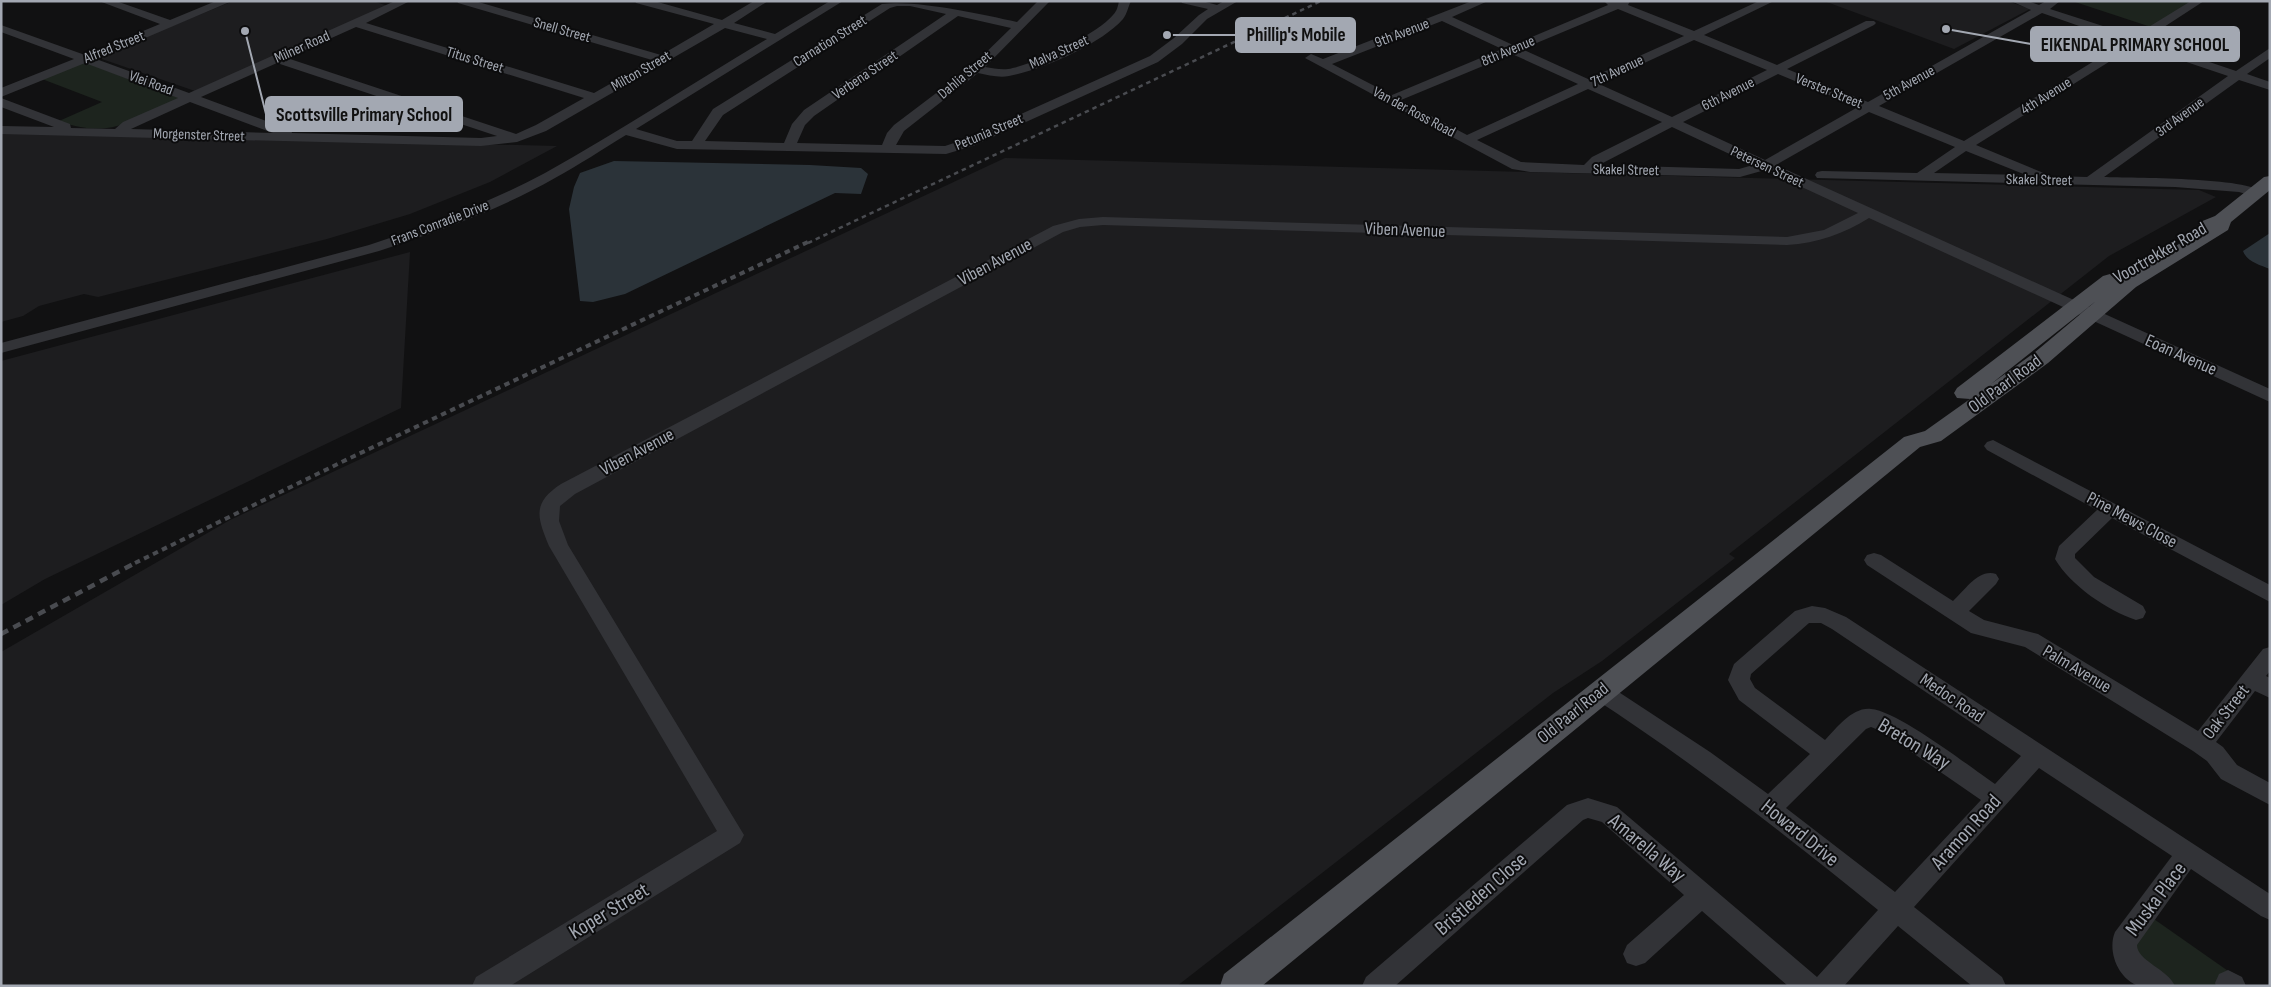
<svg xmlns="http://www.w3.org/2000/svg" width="2271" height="987" font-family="'Sofia Sans Condensed',sans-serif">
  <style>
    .built { fill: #1d1d1f }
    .green { fill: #1d241e }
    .water { fill: #2b3339 }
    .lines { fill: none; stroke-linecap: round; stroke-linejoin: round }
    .minor { fill: #323337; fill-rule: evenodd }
    .major { fill: #4e5055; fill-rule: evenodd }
    .rail-far2 { stroke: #494b50; stroke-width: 2.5; stroke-dasharray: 4.5 4; stroke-linecap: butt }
    .rail-far1 { stroke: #494b50; stroke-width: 4; stroke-dasharray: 5.5 4.5; stroke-linecap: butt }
    .rail { stroke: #494b50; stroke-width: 4.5; stroke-dasharray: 8 6; stroke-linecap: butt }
    .labels { text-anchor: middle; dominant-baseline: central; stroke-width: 4; stroke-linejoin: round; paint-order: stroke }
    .far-street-label { font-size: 15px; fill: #a3a8b2; stroke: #0c0c0d }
    .street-label { font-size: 18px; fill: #a3a8b2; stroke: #0c0c0d }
    .near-street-label { font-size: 21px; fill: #a3a8b2; stroke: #0c0c0d }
    .leader { fill: none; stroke: #a3a8b2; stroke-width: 2 }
    .callout-dot { fill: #a3a8b2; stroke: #0c0c0d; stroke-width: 2 }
    .callout { fill: #a3a8b2; stroke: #a3a8b2; stroke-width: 2 }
    .callout-label { font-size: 19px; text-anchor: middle; font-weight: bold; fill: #111 }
  </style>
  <rect width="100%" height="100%" fill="#111112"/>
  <g class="built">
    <path d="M233 1H373L388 6 195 91 96 57Z"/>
    <path d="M1824 1H2008L2030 9 1954 49Z"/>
    <path d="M1 133 557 146 490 182 410 214 327 239 98 297 84 294 39 306 23 316 1 322Z"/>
    <path d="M1005 158 2199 190 2216 197 2109 256 1729 554 1735 558 1602 661 1553 693 1177 986H1V652L230 520Z"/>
    <path d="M410 252 401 408 45 579 1 605V361Z"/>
  </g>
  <g class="green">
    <path d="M2072 1H2193L2151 27Z"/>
    <path d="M84 62 179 98C134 120 110 140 59 121L102 102 42 79Z"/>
    <path d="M2151 917 2231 973 2226 986H2169L2130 944Z"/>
  </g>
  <g class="water">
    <path d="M614 161 810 165 861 168 868 174 861 194 835 193 625 294 593 302 580 301 569 209 574 187 580 173Z"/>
    <path d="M2270 233V269C2260 265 2247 262 2243 251Z"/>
  </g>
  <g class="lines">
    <g class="minor">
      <path d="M99 1H116L170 20 216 1H232L96 59 189 93 395 1H410L366 23 594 93 652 60 458 3 457 1H475L661 55 714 24 636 3 635 1H654L722 20 754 1H768L734 23 775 34 830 1H843L636 129 677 141H692L713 109 882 4C918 0 980 14 1017 22L1038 1H1050L985 67C993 68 1000 70 1008 69 1034 65 1096 35 1113 15 1117 11 1118 6 1119 1H1131C1128 7 1127 14 1123 19 1101 44 1042 70 1009 76 999 78 988 75 978 73L904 131 896 145 945 146 963 140 1150 56 1174 38 1199 15 1208 9 1182 3 1181 1H1202L1217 5 1224 1H1238L1207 19 1182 44 1158 62 973 146 946 154 677 149 626 135C603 149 579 165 555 178 499 210 439 231 379 251L1 353V343L369 245C429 225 489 203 545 173 620 131 693 83 767 39L725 28 546 131 517 142 481 146 1 134V126L54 127 1 107V98L70 124 71 128 115 129 123 122 178 98 85 63 1 97V88L74 59 1 32V25L85 55 160 24ZM897 6H910L946 14 804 110 792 124 784 143 705 141 723 115 890 8ZM958 16 1011 28 972 66 894 125 887 133 882 145 797 143 805 125 814 116ZM356 27 584 98 536 125 516 134 287 58ZM277 63 497 136 481 138 292 133 291 130 201 97ZM190 102 273 133 131 129Z"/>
      <path d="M1472 1H1488L1452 17 1513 45 1608 5 1604 1H1630L1628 5 1694 31 1759 1H1774L1704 35 1777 65 1866 21H1874L1876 23 1874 25 1787 69 1868 102 2031 10 2011 1H2028L2039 5 2046 1H2060L2050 9 2134 36 2191 1H2204L2144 40 2236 71 2270 48V58L2247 74 2270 82V90L2239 80 2104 177C2129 178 2251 177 2263 193L2261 196 2256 197 2239 192 2175 187 1817 178 1815 175 1817 172 1822 171 1917 173 1955 147 1869 112 1776 165 2270 389V402L1869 218C1843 234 1818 243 1787 245L1103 225 1080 227 1063 232 575 494 560 506 559 521 568 545 744 835 740 843 510 986H472L476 977 717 831 549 546C537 517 532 503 561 484L1053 226 1079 219 1103 217 1787 237 1824 230 1858 213 1765 170 1740 177 1530 172 1512 169 1305 58 1311 54 1323 59ZM1618 9 1684 36 1588 79 1522 49ZM2042 13 2125 42 1964 141 1879 106ZM1442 21 1502 49 1392 95 1332 64ZM1694 40 1767 70 1672 117 1599 84ZM2136 45 2228 76 2087 177 2051 176 1976 145ZM1512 54 1578 84 1467 135 1401 100ZM1778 74 1858 107 1765 160 1683 122ZM1588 89 1662 122 1592 157 1584 165 1521 162 1477 140ZM1672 127 1753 165 1739 169 1599 165ZM1966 151 2026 175 1934 173Z"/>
      <path d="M1993 440 2270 585V602L2112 518 2075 554V558L2094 577 2143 606 2146 612 2143 618 2136 620C2108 611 2070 585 2055 559L2059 546 2097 510 1987 450 1984 446 1987 442Z"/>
      <path d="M1874 553 1881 555 1953 601C1965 590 1979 568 1996 574L1999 579 1996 584 1969 611 1984 620 2038 634 2198 731 2263 649 2270 647V671L2266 676 2270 678V698L2255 691 2216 742 2223 747 2237 765 2270 783V805L2221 779 2207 761 2193 751 2025 647 1971 633 1867 565 1864 560 1867 555Z"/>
      <path d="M1812 606 1825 608 1846 617 2270 894V920L2261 916 2191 869 2137 945C2137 961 2168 969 2175 986 2165 986 2148 987 2139 986 2118 979 2107 951 2115 932L2172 856 2039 768 1914 907 2002 977 2006 986H1972L1898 926 1844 986H1788L1702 911 1645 963 1636 966 1627 963 1623 954 1627 945 1684 895 1602 822 1588 818 1583 820 1395 986H1362L1366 977 1567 805 1588 798 1617 807 1817 977 1878 910C1786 835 1692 762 1592 697L1589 691 1592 685 1600 682 1608 685 1710 752 1768 794 1810 754 1739 700 1728 680 1734 664 1795 611ZM1809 623H1821L1832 629 2021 756 1995 784C1970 767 1898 711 1871 709 1852 707 1837 728 1825 740L1755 688 1750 679 1751 674ZM1871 727 1881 731 1981 800 1895 892 1786 808 1866 729Z"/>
      <path d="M2228 970 2242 977 2246 986H2216L2215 983 2219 974Z"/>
    </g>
    <path class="major" d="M2270 176V190L2231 222 2228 230 2136 287 2048 363 1941 441 1920 447 1262 986H1220L1224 974 1904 437 1925 431 1970 399 1957 398 1954 393 1957 388 2103 276 2110 274 2117 276 2119 282 2201 230 2198 226 2200 222 2215 216 2264 177ZM2096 301 2034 353 1991 384Z"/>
    <path class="rail-far2" d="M808 243 1321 1"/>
    <path class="rail-far1" d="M135 563 350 458 810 241"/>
    <path class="rail" d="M1 634 137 562"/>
  </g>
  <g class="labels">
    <g class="far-street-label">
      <text transform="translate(562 30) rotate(16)">Snell Street</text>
      <text transform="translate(1402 33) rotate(-21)">9th Avenue</text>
      <text transform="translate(830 41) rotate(-32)">Carnation Street</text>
      <text transform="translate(114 47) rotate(-22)">Alfred Street</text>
      <text transform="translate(302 47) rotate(-24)">Milner Road</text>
      <text transform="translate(1508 51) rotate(-23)">8th Avenue</text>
      <text transform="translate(1059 52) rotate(-24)">Malva Street</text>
      <text transform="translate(475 60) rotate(17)">Titus Street</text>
      <text transform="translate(641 71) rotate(-30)">Milton Street</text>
      <text transform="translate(1617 71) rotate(-25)">7th Avenue</text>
      <text transform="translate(865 75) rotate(-34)">Verbena Street</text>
      <text transform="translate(965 75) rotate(-40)">Dahlia Street</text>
      <text transform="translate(151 83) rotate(20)">Vlei Road</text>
      <text transform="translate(1909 83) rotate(-29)">5th Avenue</text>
      <text transform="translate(1829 91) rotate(22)">Verster Street</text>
      <text transform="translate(1728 94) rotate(-27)">6th Avenue</text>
      <text transform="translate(2046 96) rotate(-32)">4th Avenue</text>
      <text transform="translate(1414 112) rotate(28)">Van der Ross Road</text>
      <text transform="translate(2180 117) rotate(-36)">3rd Avenue</text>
      <text transform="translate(989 132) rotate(-23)">Petunia Street</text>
      <text transform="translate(199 135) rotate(2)">Morgenster Street</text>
      <text transform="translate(1767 167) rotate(25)">Petersen Street</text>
      <text transform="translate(1626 170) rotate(1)">Skakel Street</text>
      <text transform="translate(2039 180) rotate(1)">Skakel Street</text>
      <text transform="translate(440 223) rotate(-21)">Frans Conradie Drive</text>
    </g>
    <g class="street-label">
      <text transform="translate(1405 230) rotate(2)">Viben Avenue</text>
      <text transform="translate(2160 253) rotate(-30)">Voortrekker Road</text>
      <text transform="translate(995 262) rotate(-28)">Viben Avenue</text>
      <text transform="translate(2181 355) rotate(24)">Eoan Avenue</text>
      <text transform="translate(2005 384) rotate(-36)">Old Paarl Road</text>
      <text transform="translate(637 452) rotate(-28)">Viben Avenue</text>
      <text transform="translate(2132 520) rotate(28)">Pine Mews Close</text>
      <text transform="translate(2077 669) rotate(31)">Palm Avenue</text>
      <text transform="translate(1952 698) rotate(34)">Medoc Road</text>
      <text transform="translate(2226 712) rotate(-52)">Oak Street</text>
      <text transform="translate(1573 713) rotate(-39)">Old Paarl Road</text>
    </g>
    <g class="near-street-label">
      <text transform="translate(1914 744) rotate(31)">Breton Way</text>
      <text transform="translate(1966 832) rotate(-48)">Aramon Road</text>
      <text transform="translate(1800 833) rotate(39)">Howard Drive</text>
      <text transform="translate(1647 848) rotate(40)">Amarella Way</text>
      <text transform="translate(1481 894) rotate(-41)">Bristleden Close</text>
      <text transform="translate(2156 899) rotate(-53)">Muska Place</text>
      <text transform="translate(609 911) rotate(-31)">Koper Street</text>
    </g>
  </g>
  <path class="leader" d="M1167 35L1236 35M1946 29L2031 44M245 31L266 114"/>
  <g class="callout-dot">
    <circle cx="1167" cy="35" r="5"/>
    <circle cx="1946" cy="29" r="5"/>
    <circle cx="245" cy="31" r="5"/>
  </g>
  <g class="callout">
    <rect x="1236" y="18" width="119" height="34" rx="5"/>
    <rect x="2031" y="27" width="208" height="34" rx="5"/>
    <rect x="266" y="97" width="196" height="34" rx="5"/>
  </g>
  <g class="callout-label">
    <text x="1296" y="41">Phillip's Mobile</text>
    <text x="2135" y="51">EIKENDAL PRIMARY SCHOOL</text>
    <text x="364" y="121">Scottsville Primary School</text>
  </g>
  <rect width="2271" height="987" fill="none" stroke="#a3a8b2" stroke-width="5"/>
</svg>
